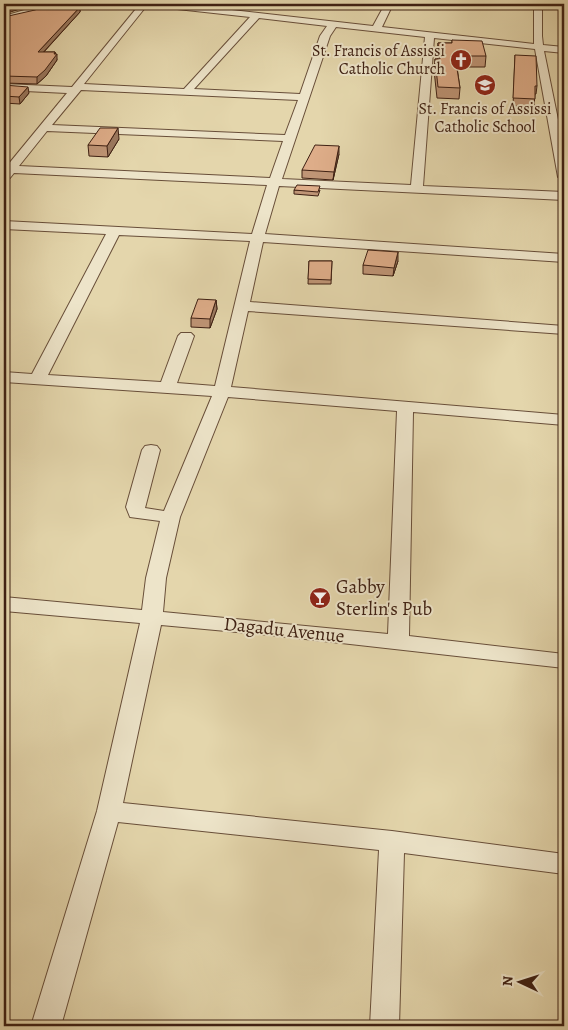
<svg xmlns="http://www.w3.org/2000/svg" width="568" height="1030" font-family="Alegreya,serif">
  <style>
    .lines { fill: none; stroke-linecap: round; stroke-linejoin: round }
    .street-casing { stroke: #684e39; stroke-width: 2 }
    .street { fill: #ede4c9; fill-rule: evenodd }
    .wall { fill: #bf9576; stroke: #3e2013 }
    .shaded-wall { fill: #9b7960; stroke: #3e2013 }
    .building { fill: #dead89; stroke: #3e2013 }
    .labels { text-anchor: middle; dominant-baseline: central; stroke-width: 4; stroke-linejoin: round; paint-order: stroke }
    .far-poi-label { font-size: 16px; fill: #3e2013; stroke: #ede4c9; text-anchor: end }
    .poi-label { font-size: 19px; fill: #3e2013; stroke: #ede4c9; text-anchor: start }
    .street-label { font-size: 19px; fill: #3e2013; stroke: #ede4c9 }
  </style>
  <rect width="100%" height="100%" fill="#e4d6ac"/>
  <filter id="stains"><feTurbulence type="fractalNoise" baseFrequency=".004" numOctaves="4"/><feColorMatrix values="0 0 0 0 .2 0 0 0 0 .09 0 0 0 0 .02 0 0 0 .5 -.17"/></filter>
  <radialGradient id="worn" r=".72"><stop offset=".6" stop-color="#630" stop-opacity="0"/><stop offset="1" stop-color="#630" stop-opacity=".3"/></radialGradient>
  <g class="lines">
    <g class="street-casing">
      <g id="street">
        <path d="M45 4H56L35 14 4 22V16Z"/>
        <path d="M140 4H148L84 84 184 89 250 17 159 7 155 4H179L373 26 385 4H393L382 27 534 44V4H542V36L543 45 564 47V53L544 51 564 149V181L558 177 535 49 434 38 423 186 564 192V200L279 186 265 234 564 254V262L263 242 250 302 564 326V334L248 311 231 387 564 415V425L413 412 409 636 564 654V668L270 635 161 625 123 803 392 831 564 854V874L404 853 399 1026H370L379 850 118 822 61 1026H31L97 811 140 623 4 611V597L142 610 146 578 160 521 130 517 126 507 142 450 145 446 151 445 157 446 160 450 145 508 164 511 212 396 4 382V372L32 374 106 234 4 229V221L252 234 267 185 14 173 10 178H4V166H7L67 93 4 90V84L72 87ZM259 18 327 26 320 36 300 94 194 89ZM336 27 425 37 411 185 282 179 330 36ZM81 90 298 100 285 135 52 125ZM47 131 283 141 270 178 19 166ZM119 235 250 241 215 386 177 383 194 336 191 333H181L178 336 161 382 48 375ZM228 397 397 411 388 634 163 612 166 578 180 517Z"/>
        <path d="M547 4H564V7H551Z"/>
      </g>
    </g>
    <use href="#street" class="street"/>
  </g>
  <g class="wall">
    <path d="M80 7V12L44 52H55L57 60 46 76 37 84 4 83V17Z"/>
    <path d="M452 40 486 56 485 67H457L460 88 459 99 437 98 434 70 435 59H438L437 53 438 43H452Z"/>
    <path d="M515 55 537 86 536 94H535L534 107 513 106Z"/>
    <path d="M4 85 29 93 20 104 4 103Z"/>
    <path d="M119 139 108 157 89 156 88 145Z"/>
    <path d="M339 154 333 180 302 178V170Z"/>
    <path d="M294 190H320L318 196 294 194Z"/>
    <path d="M309 261H332L331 284H308Z"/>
    <path d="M398 261 393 276 363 274V265Z"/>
    <path d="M216 300 217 309 210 328 191 327V318Z"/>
  </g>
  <g class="shaded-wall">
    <path d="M16 4H38L20 8V9L4 14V8Z"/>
    <path d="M80 7V12L38 58V52Z"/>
    <path d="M55 52V56L57 54V60L46 76 37 84V77Z"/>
    <path d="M28 87 29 93 20 104 19 97Z"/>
    <path d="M118 128 119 139 108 157 107 146Z"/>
    <path d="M5 129 6 136 4 139V131Z"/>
    <path d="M339 146V154L333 180 334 172Z"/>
    <path d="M398 252V261L393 276 394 268Z"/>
    <path d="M216 300 217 309 210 328V319Z"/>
  </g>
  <g class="building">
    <path d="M4 4H19L4 8Z"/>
    <path d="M46 5 80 7 38 52H55L54 54H57L45 70 37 77 4 76V17L35 10Z"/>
    <path d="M452 40 482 41 486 56H455L460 88 438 87 435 59H440L438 43H452Z"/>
    <path d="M515 55 536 56 537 86H535V99L513 98Z"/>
    <path d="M4 85 28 87 19 97 4 96Z"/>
    <path d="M100 128H118L107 146 88 145Z"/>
    <path d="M315 145 339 146 334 172 302 170Z"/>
    <path d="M297 185 320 186 318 192 294 190Z"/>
    <path d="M368 250 398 252 394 268 363 265Z"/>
    <path d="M309 261H332L331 280 308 279Z"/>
    <path d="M198 299 216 300 210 319 191 318Z"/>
  </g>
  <defs>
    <g id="church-disc" transform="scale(1.125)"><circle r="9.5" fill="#8f2418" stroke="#ede4c9"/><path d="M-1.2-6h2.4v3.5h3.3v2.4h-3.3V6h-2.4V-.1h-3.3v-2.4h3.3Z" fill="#fff"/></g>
    <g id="school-disc" transform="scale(1.125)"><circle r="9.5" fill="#8f2418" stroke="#ede4c9"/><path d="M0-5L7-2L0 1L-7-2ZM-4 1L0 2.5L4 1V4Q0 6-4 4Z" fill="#fff"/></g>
    <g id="bar-disc" transform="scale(1.125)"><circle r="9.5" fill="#8f2418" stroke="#ede4c9"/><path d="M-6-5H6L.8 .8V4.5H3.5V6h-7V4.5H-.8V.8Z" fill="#fff"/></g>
  </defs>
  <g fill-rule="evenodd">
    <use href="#church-disc" x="461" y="60"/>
    <use href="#school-disc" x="485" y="85"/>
    <use href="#bar-disc" x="320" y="598"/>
  </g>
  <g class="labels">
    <g class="far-poi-label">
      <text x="445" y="51">St. Francis of Assissi<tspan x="445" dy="18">Catholic Church</tspan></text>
      <text x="485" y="109" text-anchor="middle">St. Francis of Assissi<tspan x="485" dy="18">Catholic School</tspan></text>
    </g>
    <g class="poi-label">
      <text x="336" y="587">Gabby<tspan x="336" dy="22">Sterlin's Pub</tspan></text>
    </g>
    <g class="street-label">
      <text transform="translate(284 630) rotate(6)">Dagadu Avenue</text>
    </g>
  </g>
  <rect width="568" height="1030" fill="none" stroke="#e4d6ac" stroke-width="20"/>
  <rect x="5" y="5" width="558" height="1020" fill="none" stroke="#3e2013" stroke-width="2.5"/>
  <rect x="10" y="10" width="548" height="1010" fill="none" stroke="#3e2013"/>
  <g transform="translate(520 982) rotate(274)" stroke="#ede4c9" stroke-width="4" paint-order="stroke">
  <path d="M0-4L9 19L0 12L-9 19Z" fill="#3e2013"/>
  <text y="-8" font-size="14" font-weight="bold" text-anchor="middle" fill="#3e2013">N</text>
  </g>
  <rect width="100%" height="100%" filter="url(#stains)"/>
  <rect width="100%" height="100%" fill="url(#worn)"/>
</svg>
